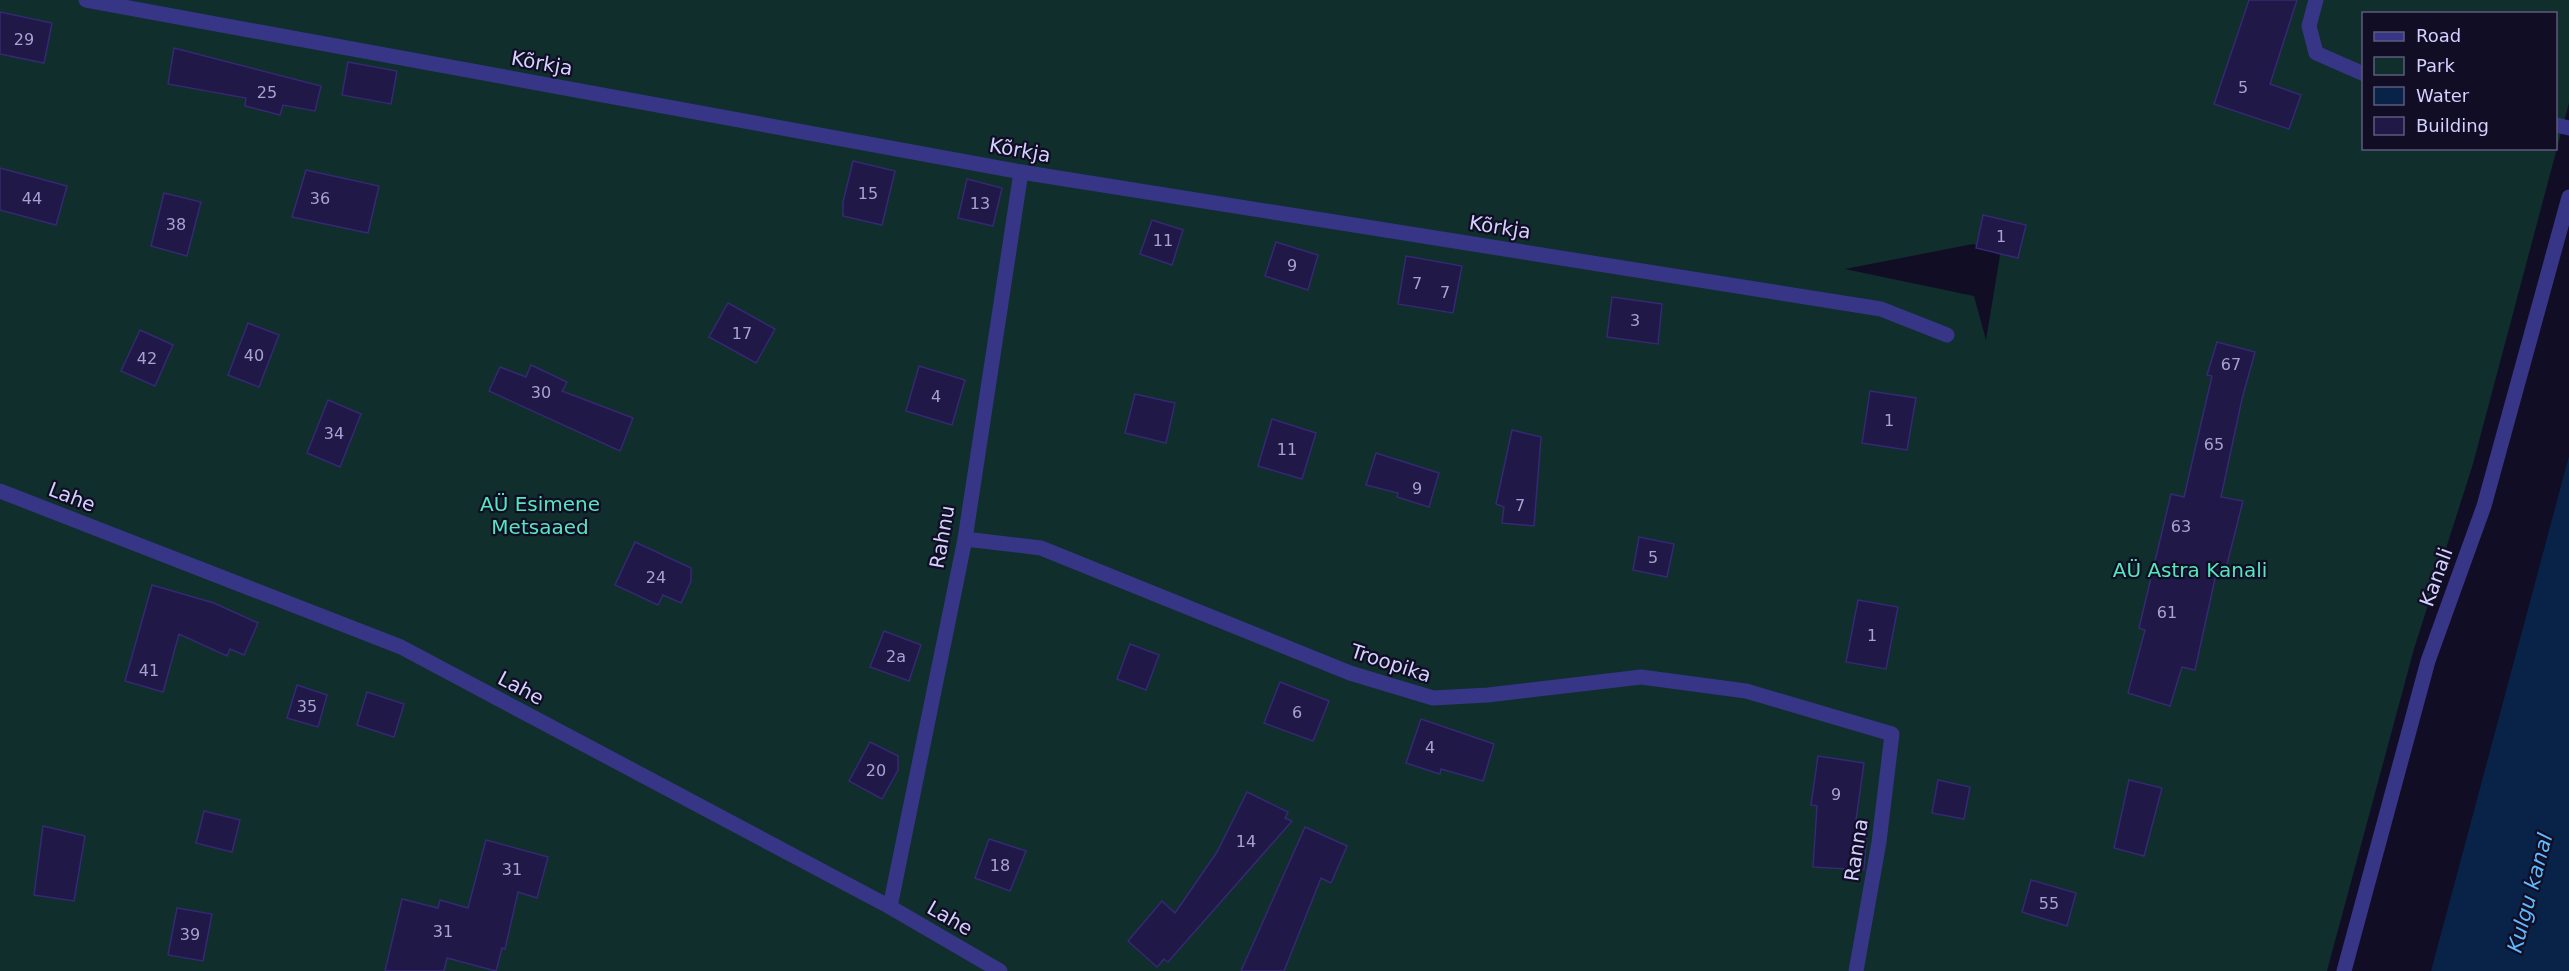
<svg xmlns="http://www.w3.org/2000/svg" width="2569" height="971" font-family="'DejaVu Sans',sans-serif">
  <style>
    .green { fill: #0f2e2c; fill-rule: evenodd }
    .water { fill: #092247 }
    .building { fill: #201846; stroke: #352874; stroke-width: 1.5 }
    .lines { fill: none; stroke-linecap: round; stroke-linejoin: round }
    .minor { stroke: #363586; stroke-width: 15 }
    .labels { text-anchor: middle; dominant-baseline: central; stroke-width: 4.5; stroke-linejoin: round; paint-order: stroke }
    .number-label { font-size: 16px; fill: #a7a2d1 }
    .street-label { font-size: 20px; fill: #d4d0ff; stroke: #100d24 }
    .park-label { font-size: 20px; fill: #55e6bd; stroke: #100d24 }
    .water-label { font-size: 21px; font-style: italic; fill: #5eb9ff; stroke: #100d24 }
  </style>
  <rect width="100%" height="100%" fill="#100d24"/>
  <path class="green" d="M0 0H2569V103L2473 464 2414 649 2327 971H0ZM2364 14H2556V148H2364ZM1973 244 2000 255 1986 340 1974 296 1845 269Z"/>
  <path class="water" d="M2569 456V971H2431Z"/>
  <g class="building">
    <path d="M2249 0H2297L2270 84 2301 95 2289 129 2214 104Z"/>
    <path d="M0 12 52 23 44 63 0 54Z"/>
    <path d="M174 48 321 86 315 111 283 105 280 115 245 106 246 98 168 84Z"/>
    <path d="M348 62 397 71 391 104 342 95Z"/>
    <path d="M853 161 895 171 882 225 843 216V202Z"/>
    <path d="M0 168 67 186 56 225 0 210Z"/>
    <path d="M306 170 379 186 368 233 292 217Z"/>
    <path d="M967 179 1002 188 993 226 958 218Z"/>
    <path d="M164 193 201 202 187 256 151 246Z"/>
    <path d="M1983 215 2026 225 2018 258 1976 248Z"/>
    <path d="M1152 220 1183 230 1172 265 1140 254Z"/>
    <path d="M1276 242 1318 255 1308 290 1265 276Z"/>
    <path d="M1406 256 1462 266 1453 313 1398 304Z"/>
    <path d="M1612 297 1662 304 1658 344 1607 337Z"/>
    <path d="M728 303 775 329 756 363 709 337Z"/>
    <path d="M248 323 279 335 259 387 228 375Z"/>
    <path d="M140 330 173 345 155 386 121 371Z"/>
    <path d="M2217 342 2255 352 2242 399 2221 497 2243 501 2224 576 2216 574 2195 670 2182 667 2170 706 2128 693 2145 630 2139 628 2171 494 2184 497 2212 376 2207 375Z"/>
    <path d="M531 365 567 382 562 391 633 418 620 451 489 391 500 367 526 377Z"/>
    <path d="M919 366 965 380 952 425 906 411Z"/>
    <path d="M1870 391 1916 398 1907 450 1862 443Z"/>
    <path d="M1135 394 1175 403 1166 443 1125 433Z"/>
    <path d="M328 400 361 414 340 467 307 453Z"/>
    <path d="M1272 419 1316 433 1302 479 1258 466Z"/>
    <path d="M1512 430 1541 437 1534 526 1502 523 1504 507 1496 504Z"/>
    <path d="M1376 453 1439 473 1429 507 1397 497 1398 493 1366 485Z"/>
    <path d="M1639 537 1674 544 1667 577 1633 570Z"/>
    <path d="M635 542 691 568V581L681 603 663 595 658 605 615 585Z"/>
    <path d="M152 585 214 603 258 623 244 655 230 649 227 656 179 634 163 692 125 681Z"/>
    <path d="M1858 600 1898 607 1886 669 1846 662Z"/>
    <path d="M884 631 921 645 909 681 870 667Z"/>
    <path d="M1130 644 1159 655 1146 690 1117 679Z"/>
    <path d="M1280 682 1329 701 1313 741 1264 723Z"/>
    <path d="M297 685 327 695 318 727 287 718Z"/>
    <path d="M367 692 404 704 394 737 357 725Z"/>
    <path d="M1421 719 1494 744 1483 781 1441 769 1440 774 1406 763Z"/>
    <path d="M870 742 898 756V770L882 799 849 781Z"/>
    <path d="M1818 756 1864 763 1855 827 1867 828 1864 870 1813 867 1817 806 1811 805Z"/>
    <path d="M1938 780 1970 787 1964 819 1932 813Z"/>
    <path d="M2129 780 2162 788 2144 856 2114 848Z"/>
    <path d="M1247 792 1288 812 1285 818 1292 821 1168 962 1164 959 1157 967 1128 941 1162 901 1175 913 1217 852Z"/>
    <path d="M204 811 240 820 232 852 196 843Z"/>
    <path d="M43 826 85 836 74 901 34 895Z"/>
    <path d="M1305 827 1347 846 1331 883 1321 878 1284 971H1241Z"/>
    <path d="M989 839 1026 851 1010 891 975 878Z"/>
    <path d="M486 840 548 857 537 898 518 892 505 949 502 948 496 971 447 958 444 971H385L402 899 438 908 440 900 468 908Z"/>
    <path d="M2031 880 2076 893 2067 926 2022 912Z"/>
    <path d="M177 908 212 914 203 961 168 955Z"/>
  </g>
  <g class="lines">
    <g class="minor">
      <path d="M86 0 1021 172 1881 309 1947 335"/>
      <path d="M2316 0 2309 26 2316 53 2364 74"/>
      <path d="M2556 125 2569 128"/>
      <path d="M0 491 401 647 890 907 1000 971"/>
      <path d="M965 539 1041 548 1350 673 1433 698 1488 695 1641 677 1746 691 1892 734 1879 842 1856 971"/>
      <path d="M890 907 965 539 1021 172"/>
      <path d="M2344 971 2428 661 2484 506 2569 197"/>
    </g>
  </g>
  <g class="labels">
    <g class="number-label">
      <text x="24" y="39">29</text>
      <text x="2243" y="87">5</text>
      <text x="267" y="92">25</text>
      <text x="868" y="193">15</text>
      <text x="32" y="198">44</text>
      <text x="320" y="198">36</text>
      <text x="980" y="203">13</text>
      <text x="176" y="224">38</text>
      <text x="2001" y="236">1</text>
      <text x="1163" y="240">11</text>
      <text x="1292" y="265">9</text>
      <text x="1417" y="283">7</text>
      <text x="1445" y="292">7</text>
      <text x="1635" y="320">3</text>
      <text x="742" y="333">17</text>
      <text x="254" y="355">40</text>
      <text x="147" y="358">42</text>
      <text x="2231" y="364">67</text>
      <text x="541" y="392">30</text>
      <text x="936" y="396">4</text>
      <text x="1889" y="420">1</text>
      <text x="334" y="433">34</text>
      <text x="2214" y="444">65</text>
      <text x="1287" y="449">11</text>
      <text x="1417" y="488">9</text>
      <text x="1520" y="505">7</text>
      <text x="2181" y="526">63</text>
      <text x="1653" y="557">5</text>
      <text x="656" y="577">24</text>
      <text x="2167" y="612">61</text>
      <text x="1872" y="635">1</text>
      <text x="896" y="656">2a</text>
      <text x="149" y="670">41</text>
      <text x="307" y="706">35</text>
      <text x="1297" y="712">6</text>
      <text x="1430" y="747">4</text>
      <text x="876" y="770">20</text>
      <text x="1836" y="794">9</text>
      <text x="1246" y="841">14</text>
      <text x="1000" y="865">18</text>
      <text x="512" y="869">31</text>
      <text x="2049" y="903">55</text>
      <text x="443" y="931">31</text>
      <text x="190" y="934">39</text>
    </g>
    <g class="street-label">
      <text transform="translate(542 63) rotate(10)">Kõrkja</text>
      <text transform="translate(1020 150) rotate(10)">Kõrkja</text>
      <text transform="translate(1500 227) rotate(9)">Kõrkja</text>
      <text transform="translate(72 497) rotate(21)">Lahe</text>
      <text transform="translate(942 537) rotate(-80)">Rahnu</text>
      <text transform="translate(2436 577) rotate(-70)">Kanali</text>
      <text transform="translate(1391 663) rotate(18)">Troopika</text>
      <text transform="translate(521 688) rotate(28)">Lahe</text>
      <text transform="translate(1856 850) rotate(-81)">Ranna</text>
      <text transform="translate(950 918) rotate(30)">Lahe</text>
    </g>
    <g class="park-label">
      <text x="540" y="504">AÜ Esimene<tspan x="540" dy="23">Metsaaed</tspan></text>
      <text x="2190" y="570">AÜ Astra Kanali</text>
    </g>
    <g class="water-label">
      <text transform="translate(2530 893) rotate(-75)">Kulgu kanal</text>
    </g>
  </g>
  <rect x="2362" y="12" width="195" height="138" fill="#100d24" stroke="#5e5b7c" stroke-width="1.5"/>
  <rect x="2374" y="32" width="30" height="9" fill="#363586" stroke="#5e5b7c" stroke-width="1.5"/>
  <text x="2416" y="42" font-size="18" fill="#d4d0ff">Road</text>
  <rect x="2374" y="57" width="30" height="18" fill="#0f2e2c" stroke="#5e5b7c" stroke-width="1.5"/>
  <text x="2416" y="72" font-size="18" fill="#d4d0ff">Park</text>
  <rect x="2374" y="87" width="30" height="18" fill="#092247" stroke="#5e5b7c" stroke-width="1.5"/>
  <text x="2416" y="102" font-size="18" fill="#d4d0ff">Water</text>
  <rect x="2374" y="117" width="30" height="18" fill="#201846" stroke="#5e5b7c" stroke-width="1.5"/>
  <text x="2416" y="132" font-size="18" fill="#d4d0ff">Building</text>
</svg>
